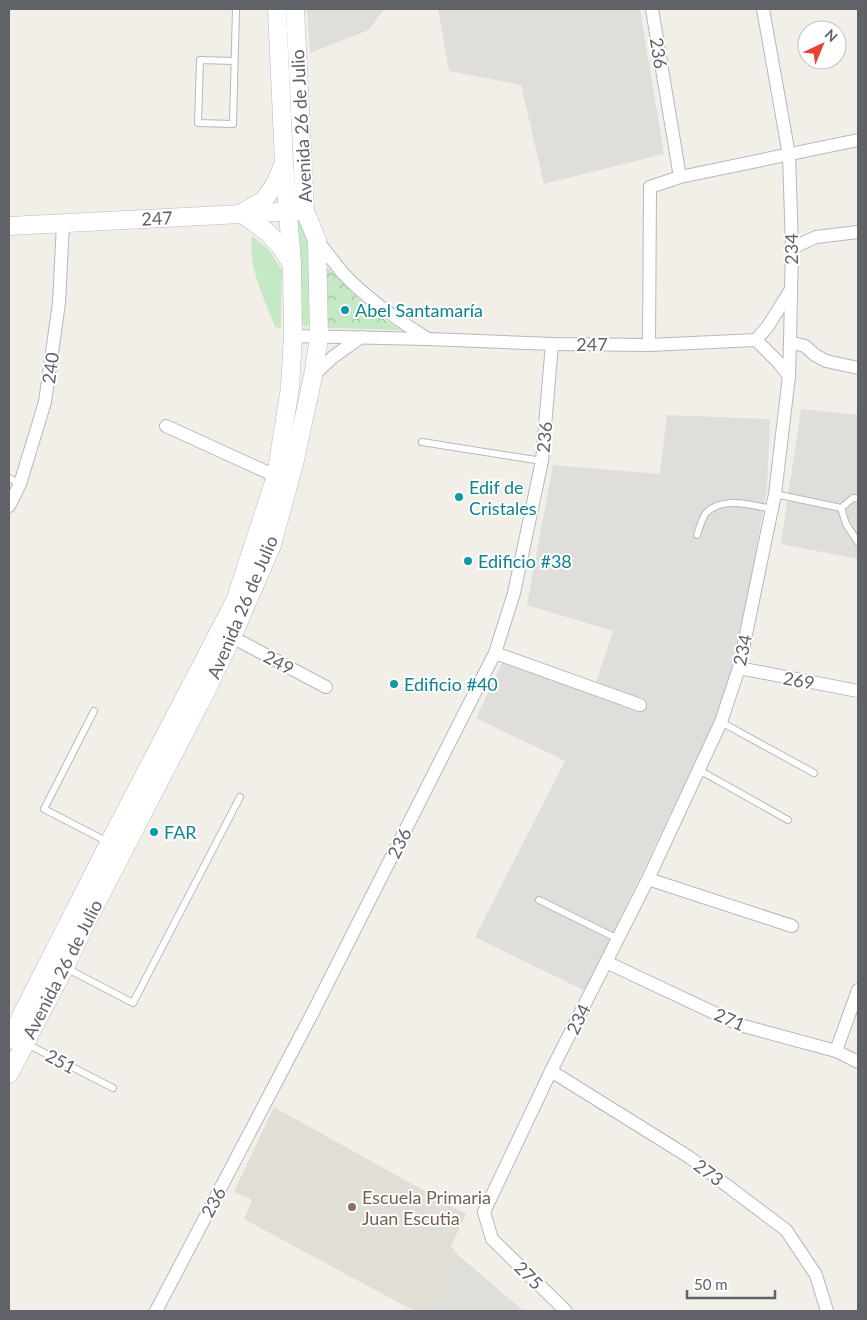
<svg xmlns="http://www.w3.org/2000/svg" width="867" height="1320" font-family="Lato,sans-serif">
  <style>
    .industrial { fill: #e0deda }
    .education { fill: #e1ded6 }
    .grass { fill: #c5e8c5 }
    .park { fill: url(#park-crowns) }
    .lines { fill: none; stroke-linecap: round; stroke-linejoin: round }
    .lane-casing { stroke: #b5b8bc; stroke-width: 8 }
    .street-casing { stroke: #b5b8bc; stroke-width: 14 }
    .secondary-casing { stroke: #b6babf; stroke-width: 19 }
    .lane { stroke: #fff; stroke-width: 6 }
    .street { stroke: #fff; stroke-width: 12 }
    .secondary { stroke: #fff; stroke-width: 18 }
    .culture-dot { fill: #0f9aa8; stroke: #fff; stroke-width: 2 }
    .education-dot { fill: #8d6e63; stroke: #fff; stroke-width: 2 }
    .labels { text-anchor: middle; dominant-baseline: central; stroke-width: 4; stroke-linejoin: round; paint-order: stroke }
    .street-label { font-size: 18px; fill: #5f6368; stroke: #fff }
    .culture-label { font-size: 18px; fill: #0d838f; stroke: #fff; text-anchor: start }
    .education-label { font-size: 18px; fill: #785e54; stroke: #fff; text-anchor: start }
  </style>
  <defs>
    <pattern id="park-crowns" width="20" height="18" patternUnits="userSpaceOnUse" patternTransform="scale(1.25)"><rect width="20" height="18" fill="#c5e8c5"/><path d="M2 6a3 3 0 1 1 6 0M12 15a3 3 0 1 1 6 0" fill="none" stroke="#a3c0a4"/></pattern>
  </defs>
  <rect width="100%" height="100%" fill="#f1efe8"/>
  <g class="industrial">
    <path d="M307 9H384L369 30 310 53Z"/>
    <path d="M438 9H640L664 154 544 184 521 85 449 71Z"/>
    <path d="M801 409 858 415V559L781 544Z"/>
    <path d="M667 415 770 419 767 488 735 668 716 719 585 991 475 937 565 761 476 718 503 661 592 694 613 631 527 605 553 465 660 474Z"/>
    <path d="M459 1256 524 1311H432Z"/>
  </g>
  <path class="education" d="M274 1107 466 1214 451 1246 459 1256 432 1311H414L244 1219 252 1200 234 1192Z"/>
  <g class="grass">
    <path d="M297 221H305L309 236 312 323 305 327 299 320Z"/>
    <path d="M252 236 268 249 282 270 281 328 275 327C264 298 248 268 252 236Z"/>
  </g>
  <path class="park" d="M327 267 369 310 401 330 328 328Z"/>
  <g class="lines">
    <g class="lane-casing">
      <g id="lane">
        <path d="M234 61 200 60 198 123 233 124 236 9"/>
        <path d="M422 442 542 461"/>
        <path d="M9 478 20 484"/>
        <path d="M775 494 841 508 853 498H858"/>
        <path d="M841 508 846 524 858 542"/>
        <path d="M697 535C699 529 702 518 706 513 723 496 751 505 772 509"/>
        <path d="M94 711 44 809 108 842"/>
        <path d="M721 722 814 773"/>
        <path d="M699 770 788 820"/>
        <path d="M539 900 618 939"/>
        <path d="M66 968 133 1003 240 797"/>
        <path d="M27 1044 113 1088"/>
      </g>
    </g>
    <g class="street-casing">
      <g id="street">
        <path d="M652 9 680 177"/>
        <path d="M317 240C325 250 333 261 341 271 366 299 397 319 428 339"/>
        <path d="M792 248 816 237 858 232"/>
        <path d="M293 336 428 339 552 344 649 345 756 340 779 363 789 376"/>
        <path d="M756 340 768 326 790 291"/>
        <path d="M790 342 805 346 815 355 826 361 858 368"/>
        <path d="M649 345 650 187 680 177 858 140"/>
        <path d="M313 376 333 357 361 337"/>
        <path d="M166 426 282 479"/>
        <path d="M9 506 20 484 45 402 59 303 63 223"/>
        <path d="M232 637 326 687"/>
        <path d="M495 653 640 705"/>
        <path d="M739 668 858 691"/>
        <path d="M648 879 792 926"/>
        <path d="M606 962 740 1025 836 1051 858 1062"/>
        <path d="M836 1051 858 990"/>
        <path d="M551 1071 689 1157 786 1230 816 1275 827 1311"/>
        <path d="M156 1311 313 1012 495 653 514 593 542 461 552 344"/>
        <path d="M566 1311 492 1239 484 1212 551 1071 648 879 721 722 739 668 775 494 789 376 790 342 792 248 789 155 763 9"/>
      </g>
    </g>
    <g class="secondary-casing">
      <g id="secondary">
        <path d="M243 212 264 200 275 184 283 165"/>
        <path d="M241 213 267 232 281 247 291 263"/>
        <path d="M9 226 298 211"/>
        <path d="M9 1040 109 843 235 601 276 476 290 388 293 336 292 264 284 162 277 9"/>
        <path d="M9 1074 65 967 86 923 206 691 232 637 272 545 294 464 313 376 319 337 317 240 305 211 295 9"/>
      </g>
    </g>
    <use href="#lane" class="lane"/>
    <use href="#street" class="street"/>
    <use href="#secondary" class="secondary"/>
  </g>
  <g class="culture-dot">
    <circle cx="345" cy="310" r="5"/>
    <circle cx="459" cy="497" r="5"/>
    <circle cx="468" cy="561" r="5"/>
    <circle cx="394" cy="684" r="5"/>
    <circle cx="154" cy="832" r="5"/>
  </g>
  <circle class="education-dot" cx="352" cy="1207" r="5"/>
  <g class="labels">
    <g class="street-label">
      <text transform="translate(659 53) rotate(81)">236</text>
      <text transform="translate(301 126) rotate(-93)">Avenida 26 de Julio</text>
      <text transform="translate(157 218) rotate(-3)">247</text>
      <text transform="translate(791 249) rotate(-90)">234</text>
      <text x="592" y="344">247</text>
      <text transform="translate(50 368) rotate(-82)">240</text>
      <text transform="translate(544 437) rotate(-85)">236</text>
      <text transform="translate(242 607) rotate(-67)">Avenida 26 de Julio</text>
      <text transform="translate(742 650) rotate(-78)">234</text>
      <text transform="translate(279 662) rotate(28)">249</text>
      <text transform="translate(799 680) rotate(11)">269</text>
      <text transform="translate(399 843) rotate(-63)">236</text>
      <text transform="translate(62 969) rotate(-63)">Avenida 26 de Julio</text>
      <text transform="translate(578 1019) rotate(-63)">234</text>
      <text transform="translate(730 1019) rotate(23)">271</text>
      <text transform="translate(61 1061) rotate(28)">251</text>
      <text transform="translate(709 1172) rotate(37)">273</text>
      <text transform="translate(213 1202) rotate(-62)">236</text>
      <text transform="translate(529 1275) rotate(45)">275</text>
    </g>
    <g class="culture-label">
      <text x="355" y="310">Abel Santamaría</text>
      <text x="469" y="487">Edif de<tspan x="469" dy="21">Cristales</tspan></text>
      <text x="478" y="561">Edificio #38</text>
      <text x="404" y="684">Edificio #40</text>
      <text x="164" y="832">FAR</text>
    </g>
    <g class="education-label">
      <text x="362" y="1197">Escuela Primaria<tspan x="362" dy="21">Juan Escutia</tspan></text>
    </g>
  </g>
  <rect width="867" height="1320" fill="none" stroke="#5f6368" stroke-width="20"/>
  <g transform="translate(822 45) rotate(44)"><circle r="24" fill="#ffffff" stroke="#bfc1c3"/>
  <path d="M0-4L9 19L0 12L-9 19Z" fill="#ea4335"/>
  <text y="-8" font-size="14" font-weight="bold" text-anchor="middle" fill="#5f6368">N</text>
  </g>
  <path d="M687 1290v8h88v-8" fill="none" stroke="#5f6368" stroke-width="2.5"/>
  <text x="694" y="1290" font-size="15" fill="#5f6368" stroke="#ffffff" stroke-width="4" paint-order="stroke">50 m</text>
</svg>
